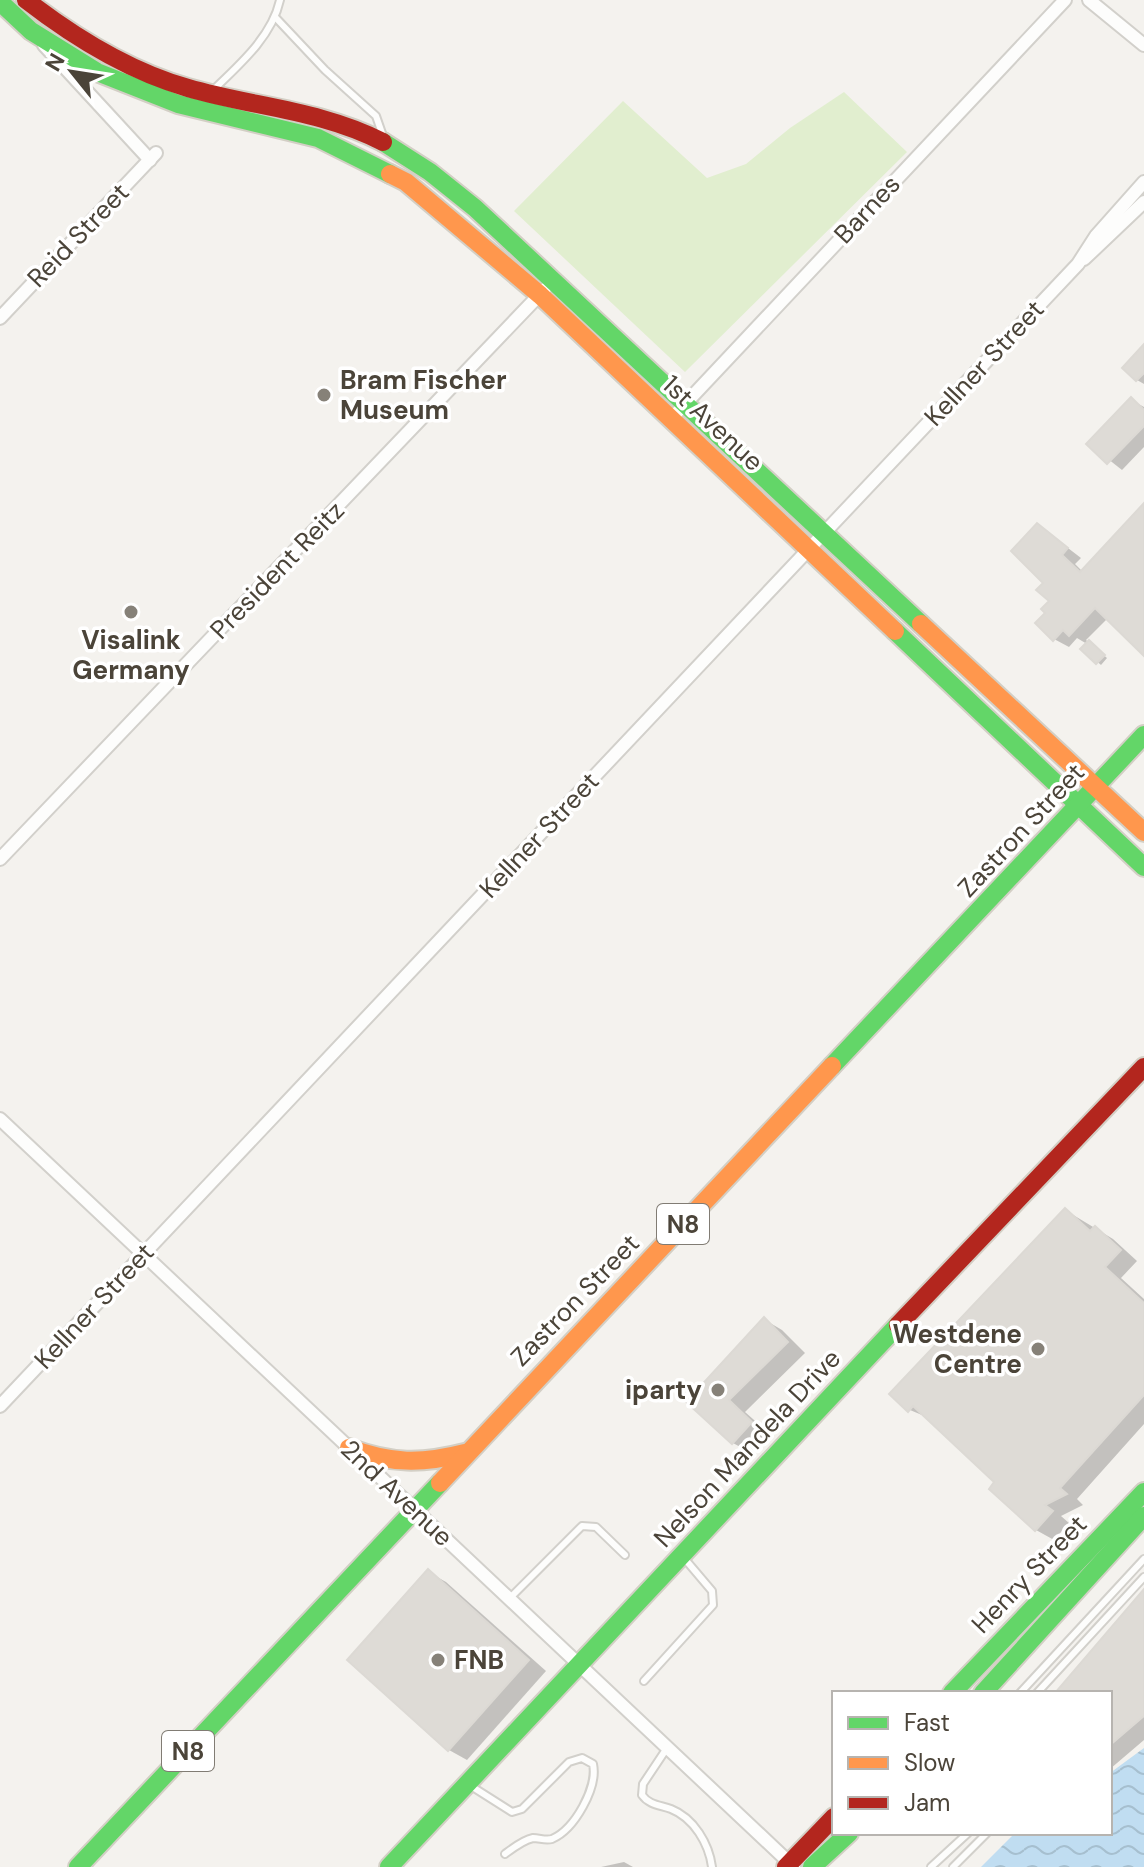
<svg xmlns="http://www.w3.org/2000/svg" width="1144" height="1867" font-family="'DM Sans',sans-serif">
  <style>
    .grass { fill: #e1eecf }
    .water { fill: url(#water-waves) }
    .shadow { fill: #0003 }
    .building { fill: #dedbd6; stroke: #dcd9d4; stroke-width: 2 }
    .lines { fill: none; stroke-linecap: round; stroke-linejoin: round }
    .lane-casing { stroke: #d2d0cb; stroke-width: 10 }
    .street-casing { stroke: #d2d0cb; stroke-width: 16 }
    .fast-casing { stroke: #d3cfc5; stroke-width: 22 }
    .slow-casing { stroke: #d3cfc5; stroke-width: 22 }
    .jam-casing { stroke: #d3cfc5; stroke-width: 22 }
    .lane { stroke: #fdfdfc; stroke-width: 6 }
    .street { stroke: #fdfdfc; stroke-width: 12 }
    .fast { stroke: #63d668; stroke-width: 18 }
    .slow { stroke: #ff974d; stroke-width: 18 }
    .jam { stroke: #b3261e; stroke-width: 18 }
    .poi-dot { fill: #868178; stroke: #fff; stroke-width: 3 }
    .labels { text-anchor: middle; dominant-baseline: central; stroke-width: 7; stroke-linejoin: round; paint-order: stroke }
    .shield { fill: #fff; stroke: #817c74; stroke-width: 2 }
    .shield-label { font-size: 24px; font-weight: bold; fill: #4b4439 }
    .street-label { font-size: 26px; fill: #4b4439; stroke: #fff }
    .poi-label { font-size: 26px; font-weight: bold; fill: #4b4439; stroke: #fff; text-anchor: start }
  </style>
  <defs>
    <pattern id="water-waves" width="16" height="10" patternUnits="userSpaceOnUse" patternTransform="scale(2)"><rect width="16" height="10" fill="#c0ddf1"/><path d="M0 5q4-4 8 0t8 0" fill="none" stroke="#a6bfcf"/></pattern>
  </defs>
  <rect width="100%" height="100%" fill="#f4f2ee"/>
  <path class="grass" d="M844 92 907 152 685 372 514 211 623 101 707 178 746 164 790 128Z"/>
  <path class="water" d="M1144 1748V1867H981L1015 1833H1110V1773Z"/>
  <g class="shadow">
    <path d="M1144 347V384L1137 380Z"/>
    <path d="M1131 400 1144 407V447L1122 470 1089 444Z"/>
    <path d="M1144 510V653L1108 618 1086 640 1107 658 1101 665 1083 649 1087 644 1077 638 1069 647 1054 639 1048 613 1051 601 1038 525 1081 558 1075 564 1083 572Z"/>
    <path d="M1065 1210 1113 1239 1137 1261 1121 1278 1144 1299V1424L1077 1499 1083 1505 1061 1516 1069 1523 1054 1540 1036 1530 997 1482 929 1418 910 1410Z"/>
    <path d="M765 1320 782 1330 805 1353 745 1412 769 1433 751 1453 733 1443 689 1402Z"/>
    <path d="M428 1572 446 1582 546 1671 467 1760 449 1750Z"/>
    <path d="M1144 1592V1740L1110 1769V1693H1058Z"/>
    <path d="M624 1862 633 1867H601Z"/>
  </g>
  <g class="building">
    <path d="M1144 344V373L1136 381 1122 368Z"/>
    <path d="M1131 397 1144 410V426L1107 464 1086 444Z"/>
    <path d="M1144 503V656L1095 608 1069 636 1063 630 1053 641 1035 623 1045 613 1041 609 1049 601 1036 590 1043 583 1011 551 1037 523 1068 548 1062 555 1080 572Z"/>
    <path d="M1089 640 1105 655 1096 664 1080 649Z"/>
    <path d="M1065 1208 1090 1231 1095 1226 1121 1250 1105 1267 1144 1303V1395L1060 1488 1067 1494 1045 1505 1053 1511 1035 1531 989 1489 994 1482 913 1406 908 1412 889 1394Z"/>
    <path d="M764 1317 788 1342 729 1400 752 1422 732 1444 686 1402Z"/>
    <path d="M428 1569 529 1660 448 1751 347 1660Z"/>
    <path d="M1144 1589V1716L1110 1745V1693H1055Z"/>
  </g>
  <g class="lines">
    <g class="lane-casing">
      <g id="lane">
        <path d="M276 18 325 70 376 116 384 139"/>
        <path d="M211 92C238 66 272 37 280 0"/>
        <path d="M509 1599 582 1526 596 1527 625 1555"/>
        <path d="M644 1681 713 1605 712 1591 684 1558"/>
        <path d="M1020 1693 1144 1559"/>
        <path d="M1037 1693 1144 1577"/>
        <path d="M667 1748 643 1784 642 1795C649 1805 660 1805 671 1809 694 1818 709 1844 712 1867"/>
        <path d="M471 1786 512 1812 522 1809 569 1762 582 1758 593 1764C598 1787 575 1829 552 1839 545 1841 540 1838 533 1838 523 1840 513 1848 505 1854"/>
        <path d="M931 1867 968 1833"/>
        <path d="M953 1867 987 1833"/>
      </g>
    </g>
    <g class="street-casing">
      <g id="street">
        <path d="M1089 0 1144 45"/>
        <path d="M44 45 150 160"/>
        <path d="M1084 259 1144 202"/>
        <path d="M0 318 156 153"/>
        <path d="M670 420 1065 0"/>
        <path d="M0 859 545 289"/>
        <path d="M0 1119 794 1867"/>
        <path d="M0 1406 1078 264 1096 236 1144 182"/>
      </g>
    </g>
    <g class="fast-casing">
      <g id="fast">
        <path d="M0 2 31 31 97 72 178 104 318 138 390 174"/>
        <path d="M383 142 430 172 475 208 921 624"/>
        <path d="M895 631 1144 867"/>
        <path d="M832 1066 1144 735"/>
        <path d="M952 1693 1144 1492"/>
        <path d="M983 1693 1144 1516"/>
        <path d="M78 1867 440 1483"/>
        <path d="M389 1867 898 1325"/>
        <path d="M812 1867 849 1833"/>
      </g>
    </g>
    <g class="slow-casing">
      <g id="slow">
        <path d="M390 174 406 182 540 295 895 631"/>
        <path d="M921 624 1144 832"/>
        <path d="M349 1448C391 1464 422 1464 465 1453"/>
        <path d="M440 1483 832 1066"/>
      </g>
    </g>
    <g class="jam-casing">
      <g id="jam">
        <path d="M26 0C75 38 128 71 188 88 253 107 321 110 383 142"/>
        <path d="M898 1325 1144 1067"/>
        <path d="M786 1867 834 1817"/>
      </g>
    </g>
    <use href="#lane" class="lane"/>
    <use href="#street" class="street"/>
    <use href="#fast" class="fast"/>
    <use href="#slow" class="slow"/>
    <use href="#jam" class="jam"/>
  </g>
  <g class="poi-dot">
    <circle cx="324" cy="395" r="8"/>
    <circle cx="131" cy="612" r="8"/>
    <circle cx="1038" cy="1349" r="8"/>
    <circle cx="718" cy="1390" r="8"/>
    <circle cx="438" cy="1660" r="8"/>
  </g>
  <g class="labels">
    <g class="shield">
      <rect x="657" y="1204" width="52" height="40" rx="6"/>
      <rect x="162" y="1731" width="52" height="40" rx="6"/>
    </g>
    <g class="shield-label">
      <text x="683" y="1224">N8</text>
      <text x="188" y="1751">N8</text>
    </g>
    <g class="street-label">
      <text transform="translate(867 209) rotate(-47)">Barnes</text>
      <text transform="translate(78 235) rotate(-46)">Reid Street</text>
      <text transform="translate(984 363) rotate(-47)">Kellner Street</text>
      <text transform="translate(713 423) rotate(43)">1st Avenue</text>
      <text transform="translate(277 570) rotate(-46)">President Reitz</text>
      <text transform="translate(1021 830) rotate(-47)">Zastron Street</text>
      <text transform="translate(539 835) rotate(-47)">Kellner Street</text>
      <text transform="translate(575 1300) rotate(-46)">Zastron Street</text>
      <text transform="translate(94 1306) rotate(-47)">Kellner Street</text>
      <text transform="translate(747 1448) rotate(-47)">Nelson Mandela Drive</text>
      <text transform="translate(397 1493) rotate(43)">2nd Avenue</text>
      <text transform="translate(1029 1574) rotate(-46)">Henry Street</text>
    </g>
    <g class="poi-label">
      <text x="340" y="380">Bram Fischer<tspan x="340" dy="30">Museum</tspan></text>
      <text x="131" y="640" text-anchor="middle">Visalink<tspan x="131" dy="30">Germany</tspan></text>
      <text x="1022" y="1334" text-anchor="end">Westdene<tspan x="1022" dy="30">Centre</tspan></text>
      <text x="702" y="1390" text-anchor="end">iparty</text>
      <text x="454" y="1660">FNB</text>
    </g>
  </g>
  <rect x="832" y="1691" width="280" height="144" fill="#ffffff" stroke="#b7b4b0" stroke-width="2"/>
  <rect x="848" y="1717" width="40" height="12" fill="#63d668" stroke="#b7b4b0" stroke-width="2"/>
  <text x="904" y="1731" font-size="24" fill="#4b4439">Fast</text>
  <rect x="848" y="1757" width="40" height="12" fill="#ff974d" stroke="#b7b4b0" stroke-width="2"/>
  <text x="904" y="1771" font-size="24" fill="#4b4439">Slow</text>
  <rect x="848" y="1797" width="40" height="12" fill="#b3261e" stroke="#b7b4b0" stroke-width="2"/>
  <text x="904" y="1811" font-size="24" fill="#4b4439">Jam</text>
  <g transform="translate(72 72) rotate(300)" stroke="#ffffff" stroke-width="6" paint-order="stroke">
  <path d="M0-6L14 30L0 20L-14 30Z" fill="#4b4439"/>
  <text y="-12" font-size="22" font-weight="bold" text-anchor="middle" fill="#4b4439">N</text>
  </g>
</svg>
